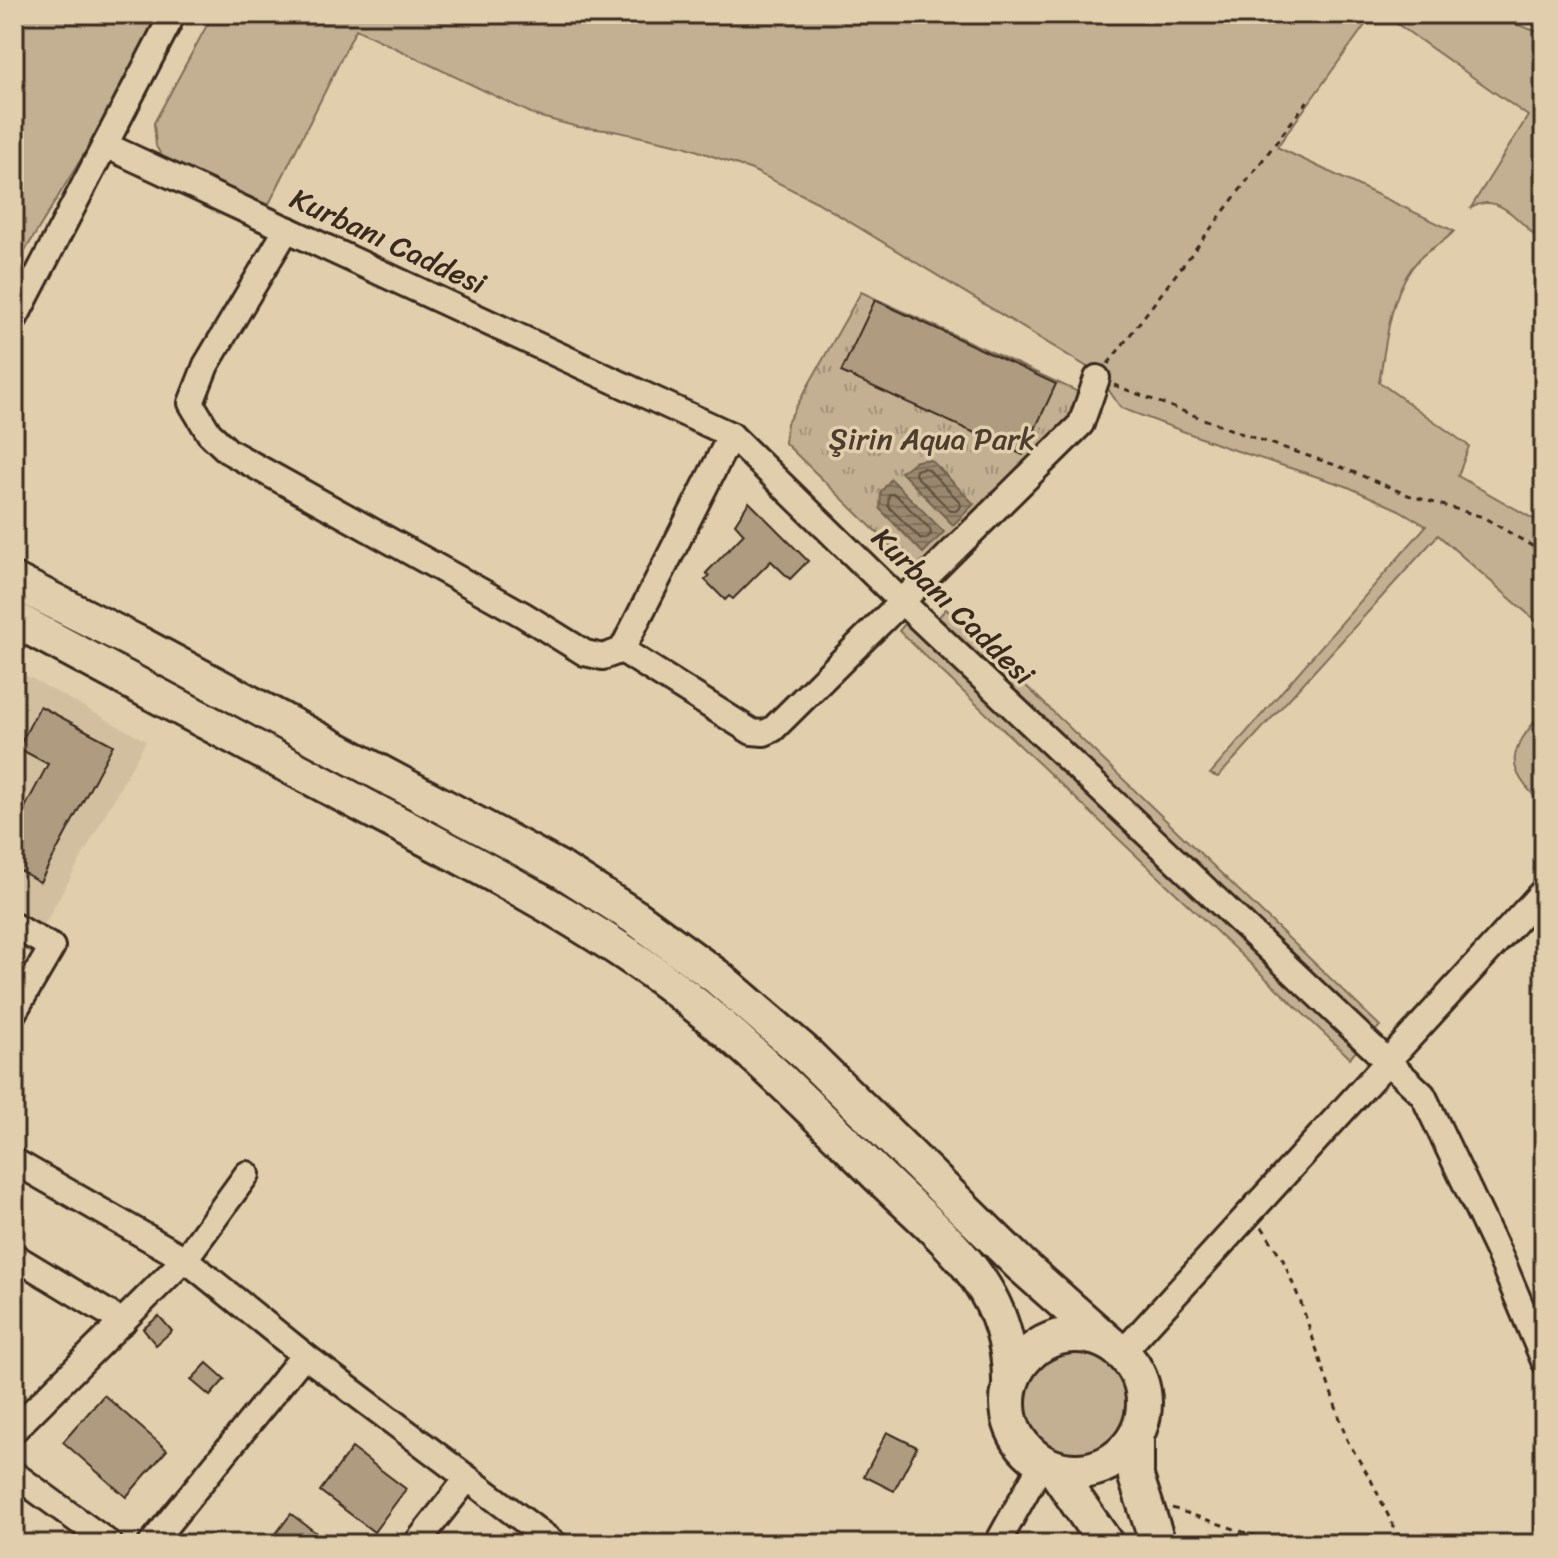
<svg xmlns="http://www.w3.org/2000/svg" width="1558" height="1558" font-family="Sriracha,sans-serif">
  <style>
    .built { fill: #d2bf9f }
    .grass { fill: #c3b092; stroke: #7f6d58; stroke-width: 2 }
    .park { fill: url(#park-tufts); stroke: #7f6d58; stroke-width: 2 }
    .water { fill: url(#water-rules); stroke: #73624e; stroke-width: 2 }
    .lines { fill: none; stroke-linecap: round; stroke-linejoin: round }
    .shore { stroke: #61503e; stroke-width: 2 }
    .building { fill: #ae9b80; stroke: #3b2a1e; stroke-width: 2 }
    .minor-casing { stroke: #3b2a1e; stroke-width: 30 }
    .highway-casing { stroke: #3b2a1e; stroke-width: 40 }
    .path { stroke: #3b2a1e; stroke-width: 3; stroke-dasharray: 6 6; stroke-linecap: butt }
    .minor { stroke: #e1ceac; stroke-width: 24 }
    .highway { stroke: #e1ceac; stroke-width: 34 }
    .labels { text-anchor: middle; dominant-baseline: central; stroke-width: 7; stroke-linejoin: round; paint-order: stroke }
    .street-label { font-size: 30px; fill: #3b2a1e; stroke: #e1ceac }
    .park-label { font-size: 30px; fill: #4f3e2f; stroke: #e1ceac }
  </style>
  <defs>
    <pattern id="park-tufts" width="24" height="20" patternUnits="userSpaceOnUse" patternTransform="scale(2)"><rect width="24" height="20" fill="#c3b092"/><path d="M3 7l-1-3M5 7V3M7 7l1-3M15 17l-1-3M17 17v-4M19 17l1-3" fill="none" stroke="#a08f77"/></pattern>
    <pattern id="water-rules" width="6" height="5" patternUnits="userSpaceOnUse" patternTransform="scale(2)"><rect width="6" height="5" fill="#99886e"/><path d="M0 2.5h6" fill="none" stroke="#7e6f5a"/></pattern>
  </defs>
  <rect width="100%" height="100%" fill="#e1ceac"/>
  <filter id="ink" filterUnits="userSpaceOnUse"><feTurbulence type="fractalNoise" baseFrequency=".0125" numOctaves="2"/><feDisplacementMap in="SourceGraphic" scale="16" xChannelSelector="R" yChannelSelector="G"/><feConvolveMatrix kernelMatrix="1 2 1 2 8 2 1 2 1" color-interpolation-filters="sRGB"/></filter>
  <g filter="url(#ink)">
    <path class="built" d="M14 669 146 741 42 929 14 913Z"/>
    <g class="grass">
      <path d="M14 14H166L120 95 14 269Z"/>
      <path d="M213 14H1373L1277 147 1454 231C1445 242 1430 248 1420 258 1389 290 1387 341 1379 382L1469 446 1458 476 1544 525V628L1438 535 1218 777 1210 774 1426 526 1399 510 1346 486 1225 447 1121 408 1097 373 817 202 752 170 684 146 614 131 578 127 537 116 356 29 268 206 165 162 156 146 154 123Z"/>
      <path d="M1383 14H1487L1541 33 1544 29V245C1524 227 1498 188 1470 209L1528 116Z"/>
      <path d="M946 609 1380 1026 1373 1033 936 620Z"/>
      <path d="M909 619 1359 1048 1350 1058 899 631Z"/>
      <path d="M1544 710V806C1501 764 1509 753 1544 710Z"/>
      <circle cx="1075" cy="1403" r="53"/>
    </g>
    <path class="park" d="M861 292 1096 400 1091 429 935 589 785 443 787 423Z"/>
    <g class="water">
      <path d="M922 460H931L974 504 953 525 901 472 914 462Z"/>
      <path d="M891 479 944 532 923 553 880 509 881 492Z"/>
    </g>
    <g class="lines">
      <g class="shore">
        <path d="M923 468 928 469 960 502 961 506 956 511H951L915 475 916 470Z"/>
        <path d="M889 494H895L930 529 931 534 926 539H921L888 506Z"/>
      </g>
    </g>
    <g class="building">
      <path d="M875 300 1056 384 1023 455 841 372Z"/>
      <path d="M749 502 808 561 790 579 771 561 733 599 729 596 725 600 705 580 709 576 706 573 744 534 735 524Z"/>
      <path d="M40 706 113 745 40 882 14 867V814L20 817 48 764 18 748Z"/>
      <path d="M159 1316 172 1331 156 1345 143 1329Z"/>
      <path d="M207 1363 225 1379 210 1396 191 1380Z"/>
      <path d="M104 1395 167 1450 126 1497 63 1442Z"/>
      <path d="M887 1432 917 1447 894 1491 864 1476Z"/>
      <path d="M352 1448 406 1489 374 1532 320 1491Z"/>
      <path d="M291 1514 331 1544H268Z"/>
    </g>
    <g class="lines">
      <g class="minor-casing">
        <g id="minor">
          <path d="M105 145 731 435 900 600 1423 1095 1499 1254 1544 1361"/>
          <path d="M287 229 206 365 191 403 209 433 228 451 522 614 585 653 603 657 622 650"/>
          <path d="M14 320 173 14"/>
          <path d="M731 435 622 650 752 732 764 733 773 729 1081 424 1097 378"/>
          <path d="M14 926 52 947 14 1012"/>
          <path d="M14 1161 185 1259 247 1174"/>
          <path d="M14 1256 123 1322"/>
          <path d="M1122 1353 1544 890"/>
          <path d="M304 1355 555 1544"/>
          <path d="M14 1430 185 1259 304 1355 151 1544"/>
          <path d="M14 1474 110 1544"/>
          <path d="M416 1544 467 1479"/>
          <path d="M997 1544 1042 1463"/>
        </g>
      </g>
      <g class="highway-casing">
        <g id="highway">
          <path d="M14 581 139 644 560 869 635 917 717 977 804 1052 1021 1265 1109 1343"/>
          <path d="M14 619C134 683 254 747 374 811 469 861 566 910 654 973 737 1033 807 1105 880 1177 942 1238 1011 1285 1010 1382"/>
          <circle cx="1076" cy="1403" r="68"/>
          <path d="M1136 1436V1477L1158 1544"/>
          <path d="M1054 1468 1106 1544"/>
        </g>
      </g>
      <g class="path">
        <path d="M1108 364 1309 99"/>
        <path d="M1114 385 1243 434 1341 467 1408 495 1483 517 1544 553"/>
        <path d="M1262 1227 1283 1260 1301 1303 1347 1440 1371 1480 1402 1544"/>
        <path d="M1172 1508 1279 1544"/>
      </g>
      <use href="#minor" class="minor"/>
      <use href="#highway" class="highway"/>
    </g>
  </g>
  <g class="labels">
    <g class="street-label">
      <text transform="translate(388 241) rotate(25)">Kurbanı Caddesi</text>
      <text transform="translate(953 606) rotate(44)">Kurbanı Caddesi</text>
    </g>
    <g class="park-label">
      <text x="932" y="439">Şirin Aqua Park</text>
    </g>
  </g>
  <rect width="1558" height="1558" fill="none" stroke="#e1ceac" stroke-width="48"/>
  <rect x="24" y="24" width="1510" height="1510" fill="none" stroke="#3b2a1e" stroke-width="3" filter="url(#ink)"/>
</svg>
